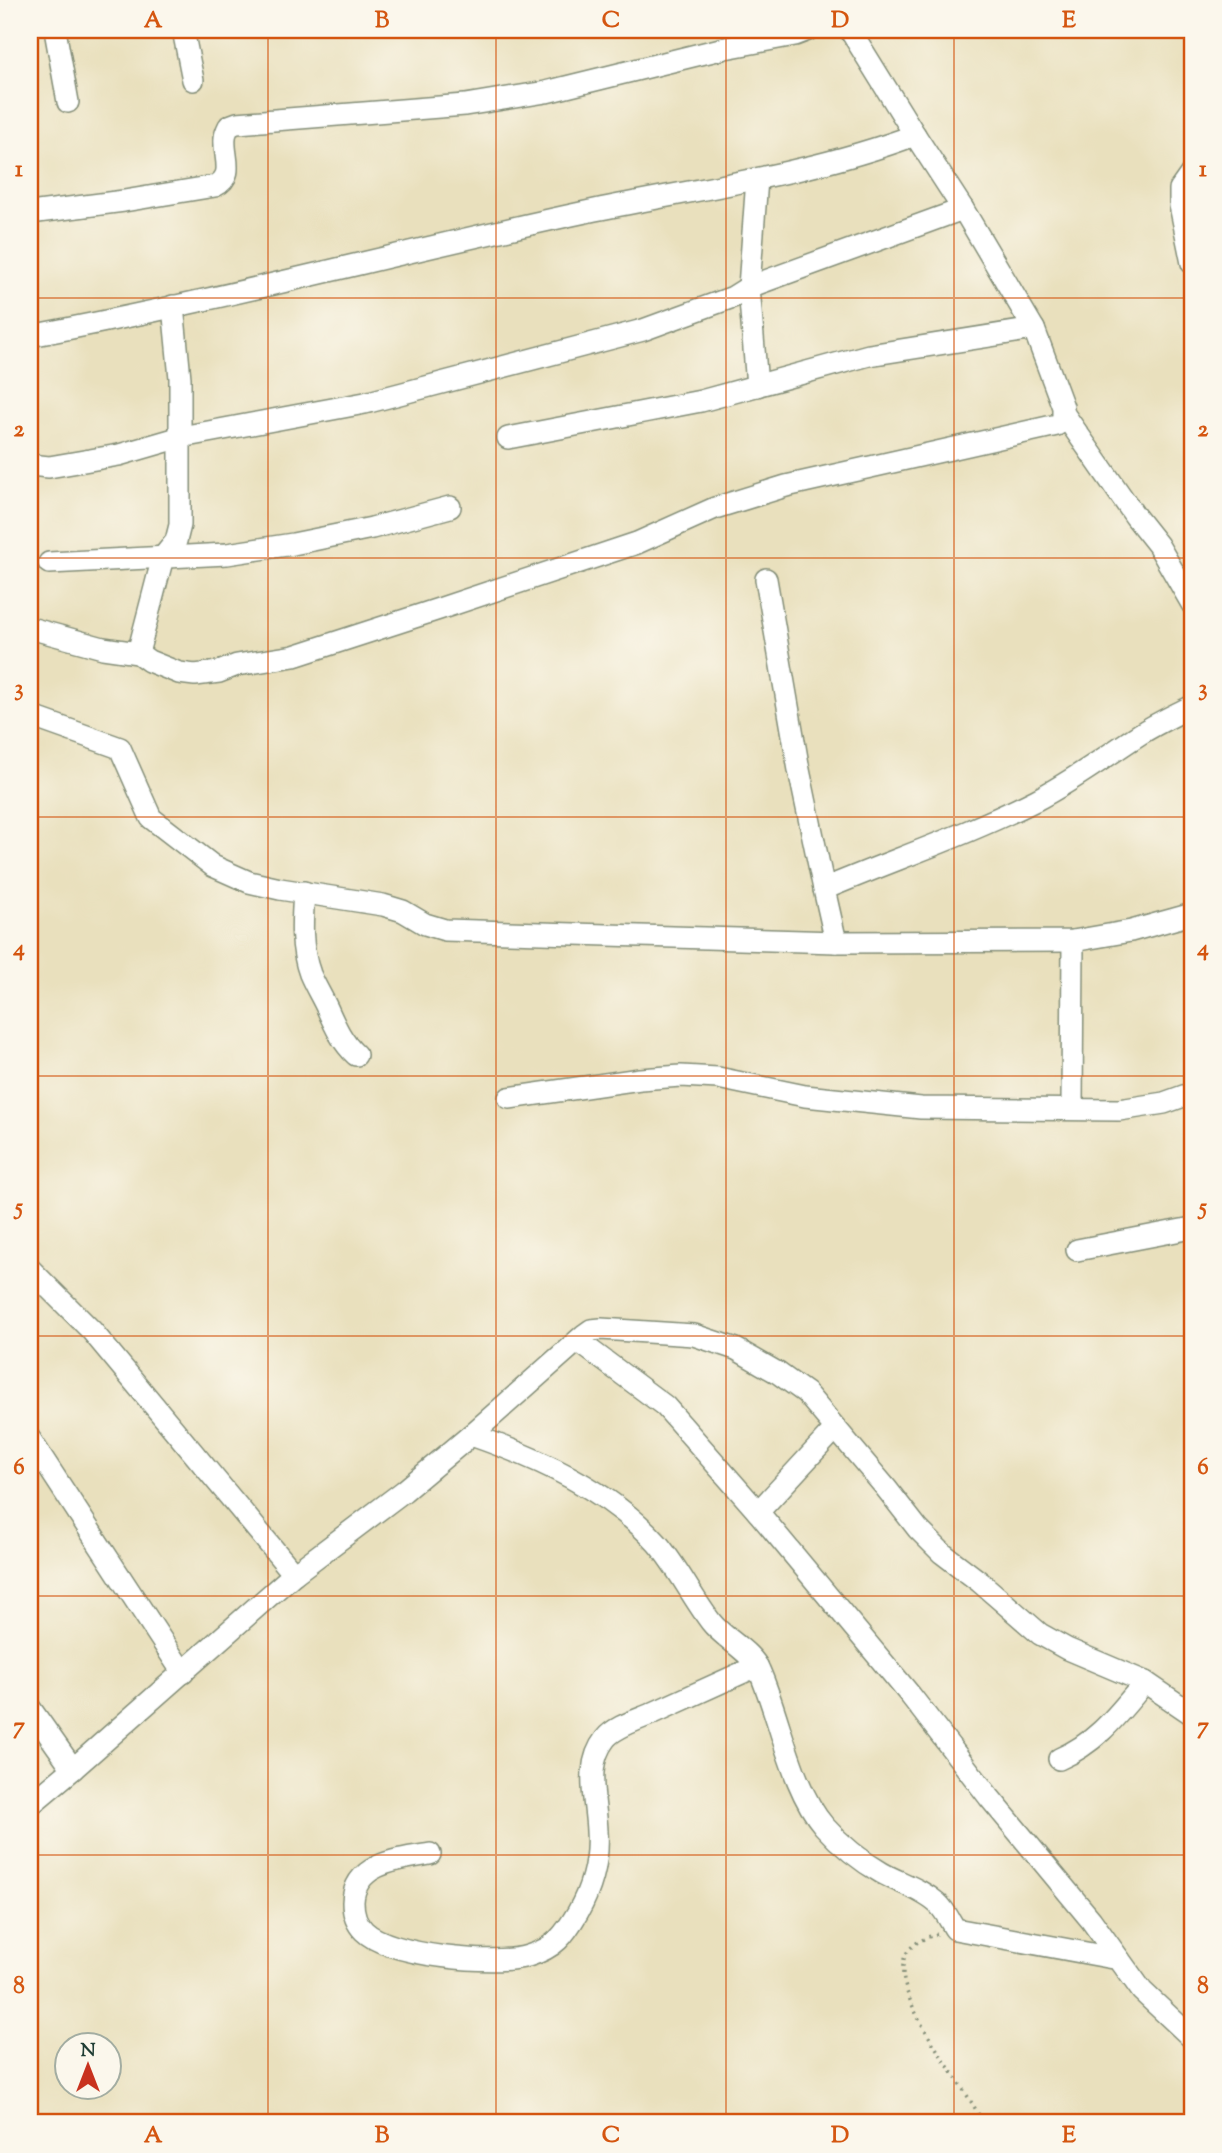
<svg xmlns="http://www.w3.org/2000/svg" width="1222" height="2153" font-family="'Sorts Mill Goudy',serif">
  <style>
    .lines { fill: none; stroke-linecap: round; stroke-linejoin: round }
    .minor-casing { stroke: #848e78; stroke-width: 24 }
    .path { stroke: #848e78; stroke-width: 3.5; stroke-dasharray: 2 5; stroke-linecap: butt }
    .minor { stroke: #fff; stroke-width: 21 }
    .grid { fill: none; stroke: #d45610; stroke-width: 2; stroke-opacity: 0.55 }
    .neatline { fill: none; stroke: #d45610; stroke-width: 2.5 }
    .grid-label { font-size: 23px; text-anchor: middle; font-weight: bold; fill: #d45610 }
  </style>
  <rect width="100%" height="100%" fill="#fbf7ec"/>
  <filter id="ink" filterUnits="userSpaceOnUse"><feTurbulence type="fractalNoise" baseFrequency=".0143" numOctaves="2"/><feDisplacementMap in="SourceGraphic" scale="14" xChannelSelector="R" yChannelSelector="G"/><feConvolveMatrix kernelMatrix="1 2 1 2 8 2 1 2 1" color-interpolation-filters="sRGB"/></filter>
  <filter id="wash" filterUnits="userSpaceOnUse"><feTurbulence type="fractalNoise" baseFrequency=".00686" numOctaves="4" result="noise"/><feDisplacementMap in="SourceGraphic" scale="28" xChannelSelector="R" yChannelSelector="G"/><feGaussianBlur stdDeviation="1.57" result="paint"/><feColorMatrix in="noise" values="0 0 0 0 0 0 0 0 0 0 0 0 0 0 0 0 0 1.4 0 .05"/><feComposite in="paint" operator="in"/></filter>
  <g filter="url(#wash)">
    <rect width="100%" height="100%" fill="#e9e0bd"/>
  </g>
  <g filter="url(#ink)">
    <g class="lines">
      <g class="minor-casing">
        <g id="minor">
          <path d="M55 30 68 102"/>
          <path d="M183 30 193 80"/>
          <path d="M1192 172 1180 189V205L1192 263"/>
          <path d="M757 179 749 287 757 386"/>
          <path d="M30 213 124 201 215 186C236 176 223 156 225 138 225 135 228 128 229 126L237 123 465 105 546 92 725 48 795 35 808 30"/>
          <path d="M30 336C219 301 406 250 595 210 702 188 811 174 915 135"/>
          <path d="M1064 414 1135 516 1158 545 1192 604"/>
          <path d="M508 438 701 401 869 355 1034 329"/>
          <path d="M30 465 49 467 119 455 181 437 365 403 643 330 733 297 749 287 963 209"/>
          <path d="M49 563 227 554 293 544 372 528 450 507"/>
          <path d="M766 579 799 770 824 889"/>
          <path d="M30 628 103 648 138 653 149 661 179 673 195 675 219 672 237 665 294 656 439 609 637 543 715 508 786 486 1057 425 1063 420V407L1034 329 963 209 915 135 850 30"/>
          <path d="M138 653 163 557 176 541 180 525V378L173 306"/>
          <path d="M30 716 120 748 151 818 213 866 249 882 280 889 383 905 403 911 425 924 445 930 836 942 1073 941 1131 931 1192 914"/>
          <path d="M304 892C302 920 300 947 310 974 315 986 322 997 327 1008 335 1026 342 1042 356 1055"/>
          <path d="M836 942 824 889C895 859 967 835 1036 800 1073 781 1106 756 1140 734 1157 723 1175 715 1192 706"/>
          <path d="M509 1098 640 1079 681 1076 718 1078 805 1096 921 1108 1119 1110 1164 1103 1192 1093"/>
          <path d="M1072 1108 1073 941"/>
          <path d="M1077 1250 1192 1228"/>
          <path d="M30 1269 92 1331 294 1574"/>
          <path d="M578 1341 665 1406 758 1512 911 1696 989 1797 1091 1920 1142 1991 1192 2038"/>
          <path d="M471 1435C538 1458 609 1490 657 1543 677 1566 692 1597 711 1622 723 1638 752 1652 759 1670 780 1717 791 1788 824 1826 840 1844 861 1861 882 1873 900 1883 921 1889 937 1903 945 1910 950 1921 955 1929L1119 1959"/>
          <path d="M30 1439 183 1673"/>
          <path d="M758 1512 835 1429"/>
          <path d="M30 1708 73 1769"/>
          <path d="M1059 1759C1098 1742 1118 1714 1145 1682"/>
          <path d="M30 1805 73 1769 294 1574 404 1491 471 1435 584 1335 591 1330 601 1329 694 1335 736 1349 778 1373 806 1393 886 1488 918 1529 942 1553 980 1582 1040 1634 1067 1649 1145 1682 1192 1714"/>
          <path d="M430 1854C399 1859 354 1863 353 1902 353 1914 356 1923 364 1931 389 1956 496 1966 528 1956 555 1948 564 1936 578 1912 592 1887 599 1860 597 1831 596 1800 584 1766 605 1739 614 1727 637 1720 651 1714 687 1698 722 1682 757 1666"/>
        </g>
      </g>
      <path class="path" d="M937 1934C921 1939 904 1947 903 1965 899 2009 963 2081 983 2123"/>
      <use href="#minor" class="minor"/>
    </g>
  </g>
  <path class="grid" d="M268 30V2123M496 30V2123M726 30V2123M954 30V2123M30 298H1192M30 558H1192M30 817H1192M30 1076H1192M30 1336H1192M30 1596H1192M30 1855H1192"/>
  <rect width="1222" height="2153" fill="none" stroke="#fbf7ec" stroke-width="77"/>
  <g transform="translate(88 2066)"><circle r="33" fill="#fbf7ec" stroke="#a3ada2" stroke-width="2"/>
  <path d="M0-5L12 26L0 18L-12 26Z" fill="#c8321e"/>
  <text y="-10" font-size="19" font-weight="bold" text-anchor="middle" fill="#1f3d34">N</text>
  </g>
  <rect x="38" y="38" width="1146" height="2076" class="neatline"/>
  <g class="grid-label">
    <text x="153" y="27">A</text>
    <text x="382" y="27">B</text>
    <text x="611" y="27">C</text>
    <text x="840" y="27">D</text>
    <text x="1069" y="27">E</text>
    <text x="19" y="176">1</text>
    <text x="1203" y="176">1</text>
    <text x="19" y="436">2</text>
    <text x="1203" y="436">2</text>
    <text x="19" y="695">3</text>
    <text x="1203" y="695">3</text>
    <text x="19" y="955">4</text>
    <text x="1203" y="955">4</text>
    <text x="19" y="1214">5</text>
    <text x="1203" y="1214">5</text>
    <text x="19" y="1474">6</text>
    <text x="1203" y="1474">6</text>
    <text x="19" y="1733">7</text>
    <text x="1203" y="1733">7</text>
    <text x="19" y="1993">8</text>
    <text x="1203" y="1993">8</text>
    <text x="153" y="2142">A</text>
    <text x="382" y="2142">B</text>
    <text x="611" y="2142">C</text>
    <text x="840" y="2142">D</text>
    <text x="1069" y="2142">E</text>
  </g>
</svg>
